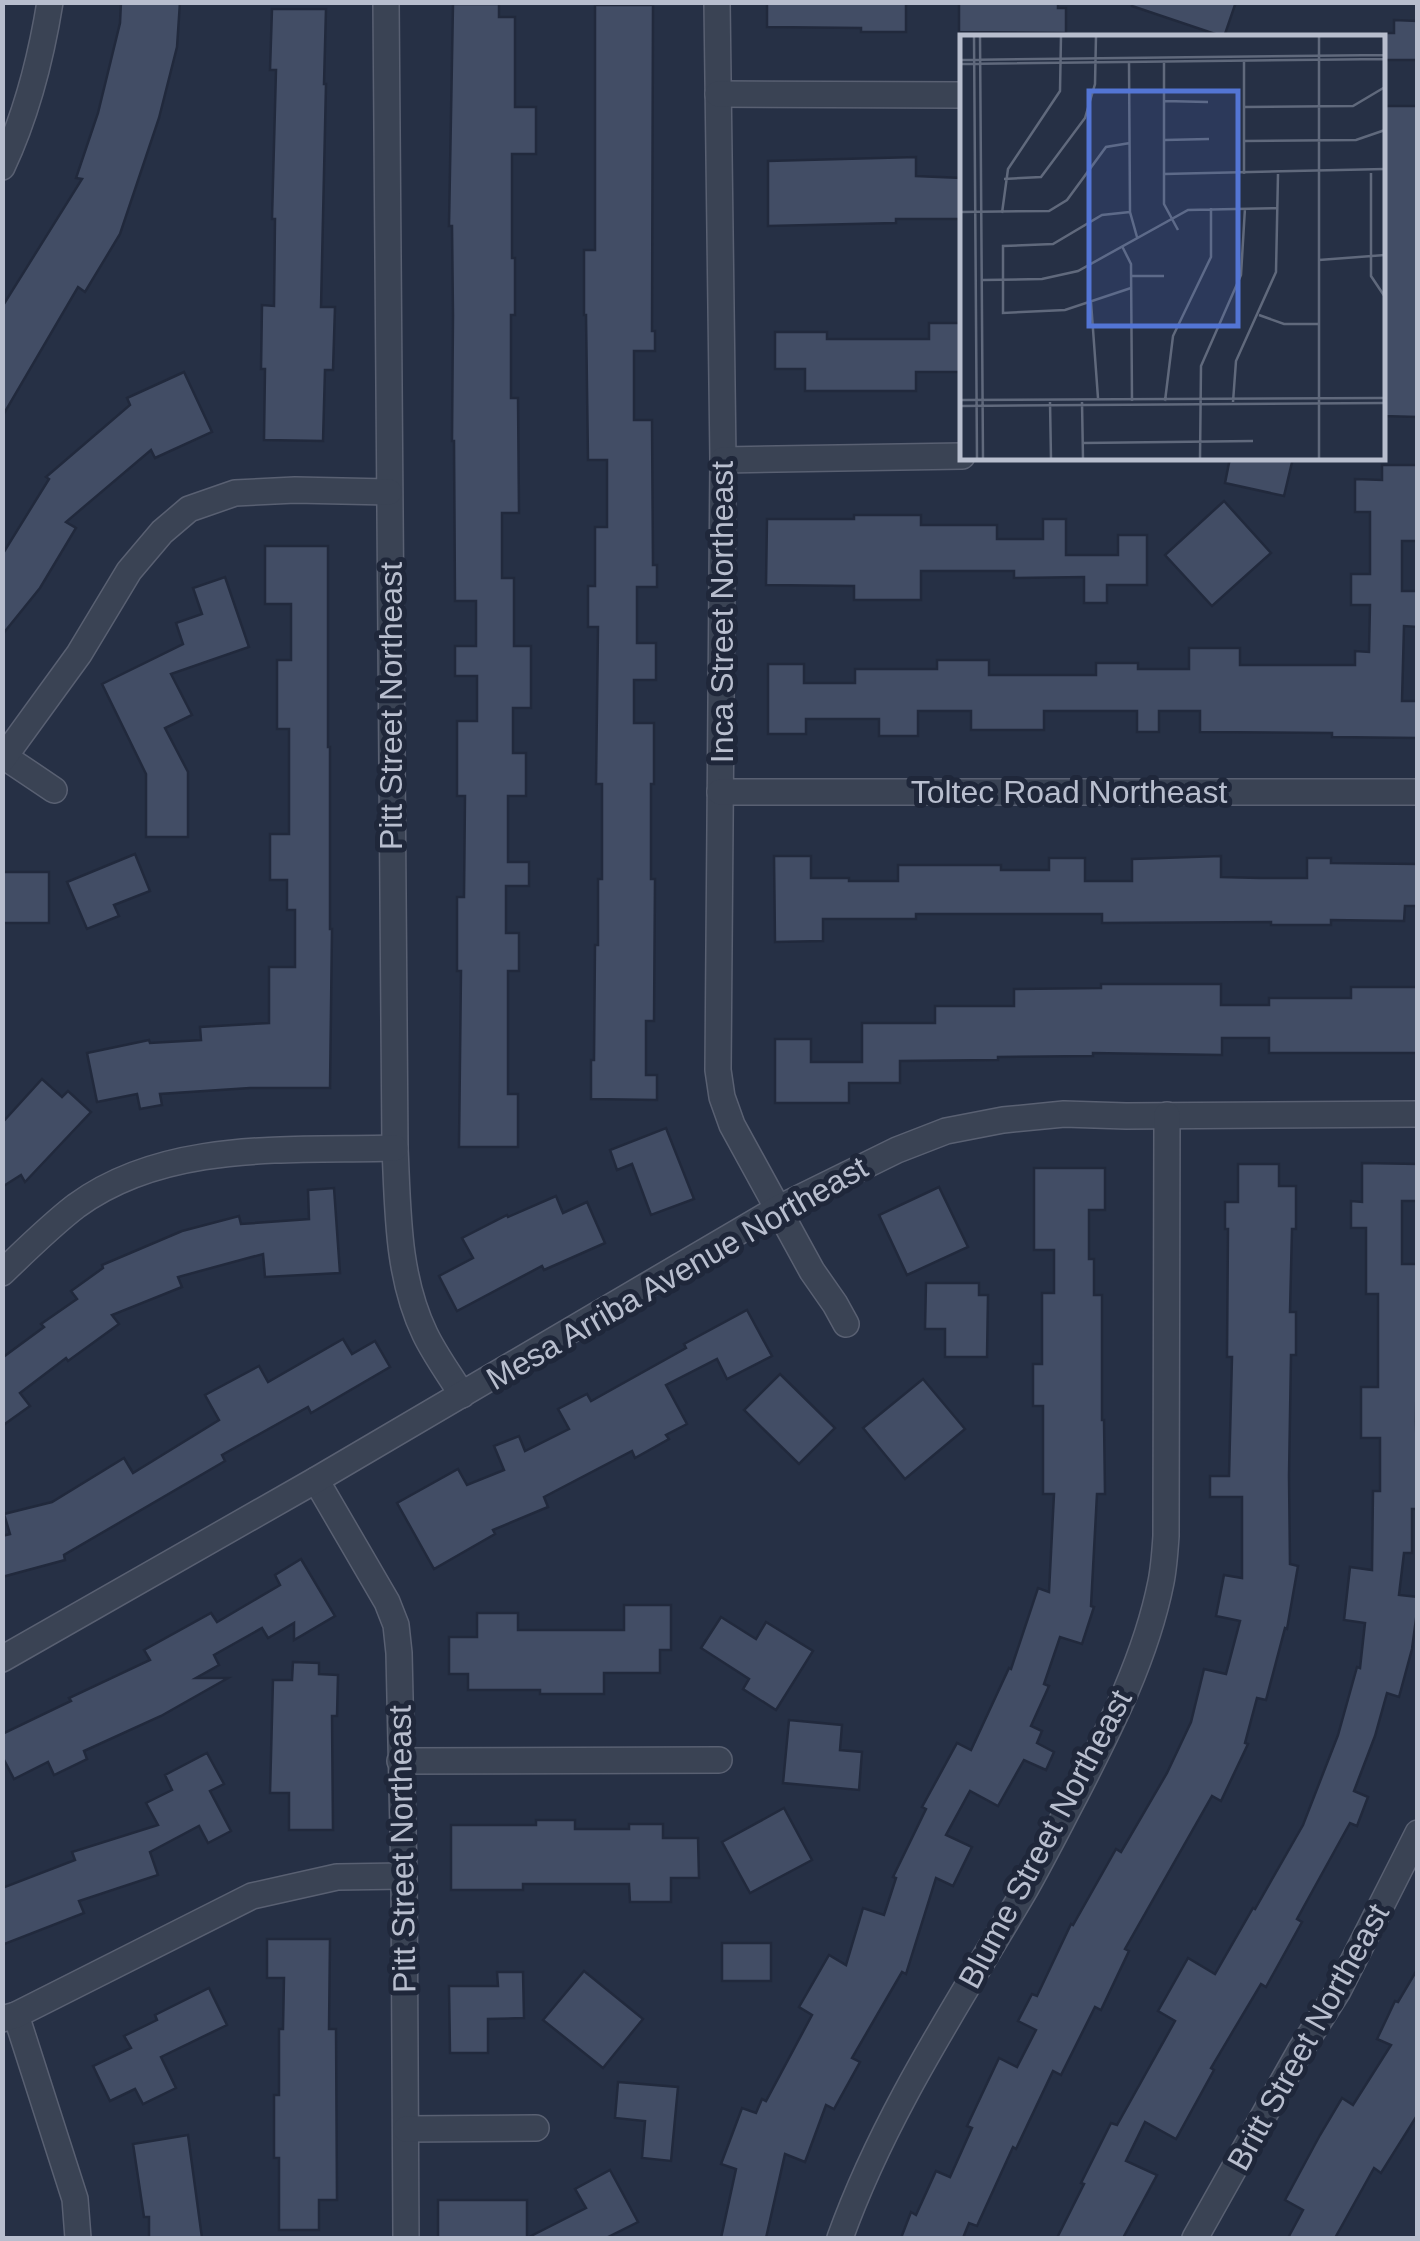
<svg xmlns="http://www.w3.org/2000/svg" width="1420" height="2241" font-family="Helvetica,sans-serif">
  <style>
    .building { fill: #424d65; stroke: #21293c; stroke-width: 2.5 }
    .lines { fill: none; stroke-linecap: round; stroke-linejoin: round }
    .minor-casing { stroke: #596072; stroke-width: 28 }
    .minor { stroke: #3a4354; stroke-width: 25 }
    .labels { text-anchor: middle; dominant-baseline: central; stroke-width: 10; stroke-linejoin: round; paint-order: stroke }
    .street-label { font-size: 32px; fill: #b8bece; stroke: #1f273a }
    .inset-road { fill: none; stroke: #60697c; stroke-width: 2.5 }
    .view { fill: #5375d4; fill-opacity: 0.15; stroke: #5375d4; stroke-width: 5 }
    .inset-edge { fill: none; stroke: #b8bece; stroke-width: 5 }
  </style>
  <rect width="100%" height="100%" fill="#263045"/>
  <g class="building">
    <path d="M121 2H180L177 47 159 118 120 234 85 292 78 287 2 417V307L82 179 76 178 98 113 120 23Z"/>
    <path d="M767 2H906V32H861V28L767 27Z"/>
    <path d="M959 2H1058V8H1066V33L959 32Z"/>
    <path d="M1132 2H1236L1224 37 1132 6Z"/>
    <path d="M453 4H499V17H515V107H536V154H512V258H515V315H511V398H518L519 513H502V578H514V646H531V708H513V753H526V796H508V862H529V886H506V933H519V971H508V1094H518V1147H459L461 971H457V897H464L465 796H457V721H477V676H455V646H476V601H455L454 441H452L453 315 452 226H449Z"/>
    <path d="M595 5H653L652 331H655V351H634V420H652L653 565H657V587H637V643H656V680H634V723H654V784H651V879H655L654 1021H646V1075H657V1100L591 1099V1060H594L595 945H598V879H602V784H596L598 627H588V586H595V527H607V460H588L586 315H584V250H595Z"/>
    <path d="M272 9H326L324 84H326L321 307H335L333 370H325L323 441 264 440 265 369H261L262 305 274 306 275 219H272L276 70H270Z"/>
    <path d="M1394 20 1418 21V60H1382V33H1394Z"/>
    <path d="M1382 106H1418V417L1382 416Z"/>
    <path d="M916 157V176L962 178V219H896V223L768 226V161Z"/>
    <path d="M929 323H962V372H916V391H805V369H775V332H827V339H929Z"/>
    <path d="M184 372 212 432 155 458 151 450 66 522 76 528 40 588 2 635V555L49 479 46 477 130 405 127 398Z"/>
    <path d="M1230 458H1293L1284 496 1225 483Z"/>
    <path d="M1382 465H1418V541H1402V591H1418V627L1404 626 1402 701H1418V738L1332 737V733L1200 732V711H1159V732H1137V711H1044V730H971V711H918V736H879V719H806V734H768V664H804V683H855V669H937V660H989V675H1096V663H1138V669H1189V648H1240V665H1355V651L1369 652 1370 605H1351V574H1370V512H1355V479L1382 480Z"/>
    <path d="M1224 501 1271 553 1212 606 1165 555Z"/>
    <path d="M854 515H921V525H997V539H1043V519H1066V555H1118V535H1147V585H1107V603H1084V577L1014 578V571H921V600H854V586L766 585 767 519H854Z"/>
    <path d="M265 546H328V747H330V929H332L330 1088H250L160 1094 162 1105 140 1109 137 1094 97 1102 87 1053 149 1040 150 1043 201 1040 200 1027 269 1023V967H295V910H287V880H270V834H289V729H277V660H291V604H265Z"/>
    <path d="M225 577 249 647 171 674 192 715 165 728 188 772V837H146V774L102 684 183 644 176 623 202 614 193 588Z"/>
    <path d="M135 854 150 891 114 905 119 916 87 929 67 882Z"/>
    <path d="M774 856H811V878H849V881H898V865H1001V870H1049V858H1085V881H1132V859L1221 856V877L1260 878H1307V858H1331V863L1418 864V906H1405L1404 921 1331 920V925H1271V922L1102 923V914H916V919H823V941L775 942Z"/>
    <rect x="2" y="872" width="47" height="51"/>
    <path d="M1101 984H1221V1005H1269V998H1351V987H1418V1053H1269V1038H1222V1055L1093 1053V1056L998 1057V1060L900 1061V1083H849V1103H775V1039H811V1062H862V1023H935V1006H1014V989L1101 988Z"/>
    <path d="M42 1079 62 1097 68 1091 91 1112 25 1182 21 1175 2 1187V1123Z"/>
    <path d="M666 1128 694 1199 651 1215 632 1164 617 1170 610 1150Z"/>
    <path d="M1362 1163 1418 1164V1201H1402V1264H1418L1416 1422 1418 1509H1412V1553H1404L1399 1595 1418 1597V1604L1412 1649 1399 1697 1387 1693 1375 1736 1354 1791 1368 1797 1357 1826 1350 1823 1297 1919 1302 1922 1266 1987 1261 1984 1211 2068 1214 2070 1176 2139 1145 2122 1126 2161 1157 2175 1123 2238H1057L1084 2184 1081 2183 1111 2123 1117 2125 1175 2021 1158 2011 1188 1958 1215 1974 1253 1908 1255 1909 1303 1825 1338 1735 1357 1667 1360 1668 1365 1623 1344 1620 1350 1567 1372 1570 1373 1491H1380V1438H1361V1387H1378V1294H1366V1228H1351V1201L1362 1202Z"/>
    <path d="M1238 1164H1279V1186H1296V1229H1292L1290 1312H1296V1355H1291L1289 1476 1290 1564 1298 1566 1287 1629 1285 1628 1266 1700 1257 1698 1245 1743 1248 1744 1221 1801 1212 1796 1125 1949 1129 1951 1101 2010 1095 2007 1061 2075 1053 2071 1016 2149 1013 2147 977 2226 969 2223 963 2238H901L911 2212 916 2215 936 2171 950 2177 972 2128 967 2126 999 2058 1017 2067 1036 2030 1018 2021 1032 1994 1037 1996 1071 1924 1073 1925 1116 1849 1121 1852 1167 1773 1191 1722 1204 1669 1226 1674 1240 1621 1216 1616 1224 1575 1242 1578V1497H1210V1476H1229L1232 1357H1227L1228 1229H1225V1202H1238Z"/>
    <path d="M1034 1168H1105V1210H1089V1259H1094V1295H1102V1420H1104L1105 1494H1097L1091 1606 1094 1607 1082 1644 1060 1637 1044 1684 1049 1686 1031 1726 1042 1731 1037 1743 1054 1752 1046 1770 1024 1760 998 1806 970 1791 946 1835 972 1847 953 1886 936 1878 906 1974 902 1972 852 2058 860 2062 834 2109 826 2105 805 2162 785 2154 766 2238H721L736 2169 721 2164 742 2108 756 2113 762 2099 766 2101 812 2015 799 2007 829 1955 846 1965 863 1908 884 1915 896 1878 893 1877 926 1809 922 1807 957 1743 971 1750 1009 1668 1011 1669 1038 1588 1049 1592 1054 1494H1043V1406H1033V1364H1042V1293H1054V1250H1034Z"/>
    <path d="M939 1187 968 1247 907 1275 879 1215Z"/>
    <path d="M334 1188 340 1273 265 1277 263 1254 178 1277 182 1287 112 1315 119 1324 68 1361 66 1358 20 1393 30 1406 2 1426V1358L44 1327 41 1324 77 1299 71 1291 103 1268 102 1265 182 1231 239 1216 241 1224 309 1219 308 1190Z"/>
    <path d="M556 1196 563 1213 587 1202 605 1243 544 1270 542 1266 457 1311 439 1276 473 1258 462 1238 507 1215 508 1217Z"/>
    <path d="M926 1283H979V1295H988L987 1357H945V1329H925Z"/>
    <path d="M747 1310 772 1356 727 1379 717 1359 666 1385 687 1424 666 1435 669 1439 635 1458 632 1451 544 1497 548 1507 493 1530 495 1534 434 1569 397 1503 458 1469 467 1485 504 1470 494 1446 519 1436 525 1451 569 1429 558 1409 587 1394 591 1401 686 1348 684 1344Z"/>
    <path d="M343 1339 352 1354 375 1341 390 1367 311 1413 308 1407 222 1455 225 1461 64 1555 65 1560 2 1577V1536L10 1534 4 1514 52 1502 124 1458 133 1473 219 1420 205 1395 259 1366 268 1382Z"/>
    <path d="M780 1374 835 1428 799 1464 744 1410Z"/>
    <path d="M923 1379 965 1429 905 1479 863 1428Z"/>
    <path d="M301 1559 335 1616 294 1640V1623L268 1638 262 1628 214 1655 219 1665 196 1678H228L161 1716 84 1751 87 1759 54 1775 48 1762 14 1779 2 1756V1734L71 1701 69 1698 150 1660 144 1650 211 1613 217 1622 280 1585 275 1575Z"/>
    <path d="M624 1605H671V1650H660V1673H604V1694H540V1690H468V1674H449V1637H477V1613H518V1630H624Z"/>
    <path d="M721 1617 756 1639 766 1622 813 1651 776 1710 743 1689 749 1679 701 1648Z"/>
    <path d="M293 1662 319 1663V1674L338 1675 337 1716H332L333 1830H289V1793H270L273 1680H292Z"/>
    <path d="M789 1720 842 1725 840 1750 862 1752 859 1790 783 1783Z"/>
    <path d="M207 1753 224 1784 210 1791 231 1831 208 1843 199 1826 150 1852 158 1875 79 1901 84 1913 2 1945V1888L75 1860 72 1852 158 1825 146 1803 172 1790 165 1775Z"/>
    <path d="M784 1808 812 1860 750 1893 722 1842Z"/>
    <path d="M536 1820H575V1829H629V1824H663V1838H698L699 1878H671V1902H630L629 1884H523V1890H451V1825H536Z"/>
    <path d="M267 1939H330L329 2029H336L337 2200H319V2230H279V2158H274V2095H279V2029H283L284 1978H267Z"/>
    <rect x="722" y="1943" width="49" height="38"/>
    <path d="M1418 1968V2114L1381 2173 1374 2168 1335 2238H1288L1303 2210 1285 2200 1320 2135 1342 2098 1353 2105 1391 2045 1377 2039 1395 2001 1398 2002Z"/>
    <path d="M584 1971 643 2019 603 2068 543 2020Z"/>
    <path d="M497 1972H523L524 2018 488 2019V2053H450L449 1986H498Z"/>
    <path d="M209 1988 227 2025 161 2057 176 2088 143 2104 135 2089 110 2101 93 2066 131 2048 124 2036 157 2020 155 2015Z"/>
    <path d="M618 2082 678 2087 671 2161 642 2158 645 2121 615 2118Z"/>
    <path d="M188 2135 202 2238H149V2217H144L133 2144Z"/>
    <path d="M610 2170 638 2222 606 2238H438V2200H527V2238L586 2208 575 2189Z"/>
  </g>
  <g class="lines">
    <g class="minor-casing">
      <g id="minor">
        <path d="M386 2 395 1148C398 1211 397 1276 425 1334 435 1355 450 1375 462 1395"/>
        <path d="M717 2 723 460 718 1070 722 1097 732 1125 812 1271 835 1304 846 1324"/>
        <path d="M718 94 962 95"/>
        <path d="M2 167C26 116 41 58 50 2"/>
        <path d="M723 460 962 456"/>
        <path d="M5 757 54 790"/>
        <path d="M2 760 79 654 129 571 162 532 189 509 235 493 295 490 389 492"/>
        <path d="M720 792H1418"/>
        <path d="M2 1273C26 1250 50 1226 76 1206 166 1140 289 1151 395 1148"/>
        <path d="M316 1480 387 1602 396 1625 399 1653 404 1876 406 2238"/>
        <path d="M2 1659 316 1480 777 1209 897 1150 946 1131 1003 1120 1064 1114 1126 1116 1418 1114"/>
        <path d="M400 1761 719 1760"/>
        <path d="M16 2015 75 2199 78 2238"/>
        <path d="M2 2019 16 2015 252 1896 337 1877 404 1876"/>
        <path d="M406 2129 536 2128"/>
        <path d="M840 2238C884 2115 956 2007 1022 1895 1041 1862 1058 1828 1076 1794 1111 1726 1146 1657 1161 1582 1164 1567 1165 1551 1166 1536L1167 1115"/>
        <path d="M1195 2238 1300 2051 1338 1991 1418 1833"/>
      </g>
    </g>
    <use href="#minor" class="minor"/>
  </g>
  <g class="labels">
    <g class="street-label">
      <text transform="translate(722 612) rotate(-90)">Inca Street Northeast</text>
      <text transform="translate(391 706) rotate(-90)">Pitt Street Northeast</text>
      <text x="1069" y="792">Toltec Road Northeast</text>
      <text transform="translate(677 1273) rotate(-30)">Mesa Arriba Avenue Northeast</text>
      <text transform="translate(1045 1839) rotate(-62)">Blume Street Northeast</text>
      <text transform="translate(402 1849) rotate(-91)">Pitt Street Northeast</text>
      <text transform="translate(1308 2037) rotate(-61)">Britt Street Northeast</text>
    </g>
  </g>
  <g transform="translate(960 35)">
    <rect width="425" height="425" fill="#263045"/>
    <path class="inset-road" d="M14 1 17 424M20 1 23 424M359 1V424M424 1 425 35M0 25 425 20M169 27 170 177 177 202M204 27V169L218 195M284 27V139M0 29 425 24M204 66 248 67M284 72 393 71 425 52M205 105 249 104M284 106 396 105 425 95M411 138V241L425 262M204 139 425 134M44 144 81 142 125 83 135 49 136 1M0 177 89 176 107 165 146 112 170 108M170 177 142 180 93 209 43 211V278L105 275 171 253M42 178 48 134 100 56 101 1M162 211 171 229 172 366M359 225 425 220M171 241H204M23 245 82 244 118 236 228 175 318 173M131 267 138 363M299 280 324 289H359M0 365 425 363M205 366 213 301 251 222V173M90 367 91 424M122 367 123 424M273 367 276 326 316 237 318 139M0 371 425 368M123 408 293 406M240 424 241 331 281 240 285 173"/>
    <path class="view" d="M129 56H278V291H129Z"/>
    <rect width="425" height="425" class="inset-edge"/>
  </g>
  <rect width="1420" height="2241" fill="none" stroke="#b8bece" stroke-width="10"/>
</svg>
